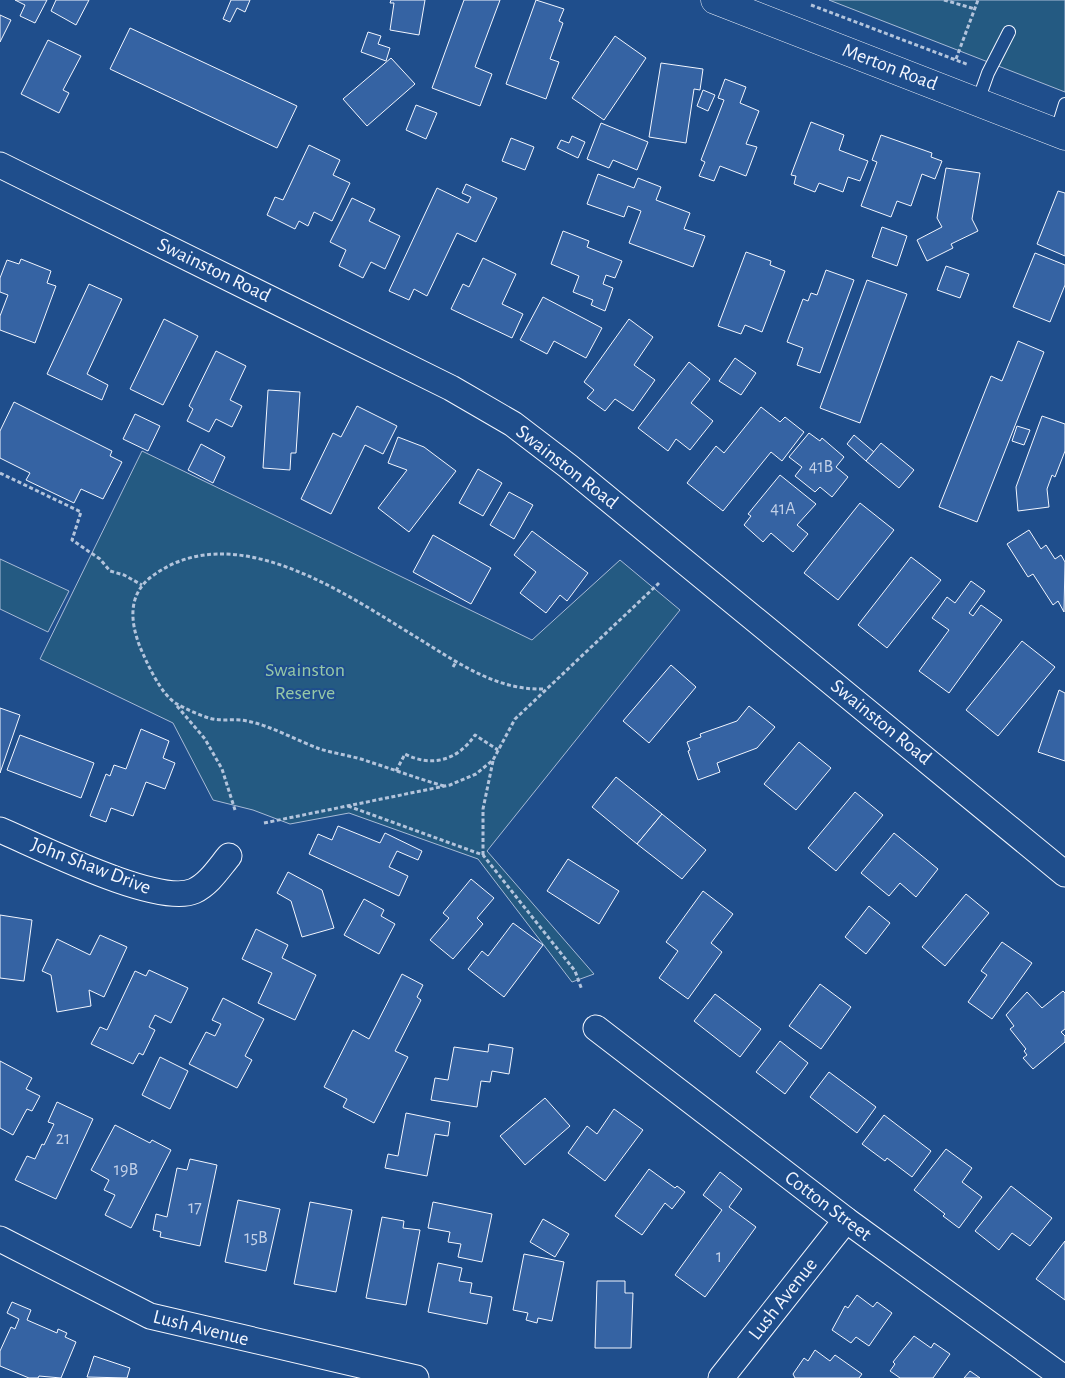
<svg xmlns="http://www.w3.org/2000/svg" width="1065" height="1378" font-family="'Alegreya Sans',sans-serif">
  <style>
    .green { fill: #245a82; stroke: #a8bbd7 }
    .building { fill: #3563a3; stroke: #f2f6ff }
    .lines { fill: none; stroke-linecap: round; stroke-linejoin: round }
    .service-casing { stroke: #f2f6ff; stroke-width: 14 }
    .minor-casing { stroke: #f2f6ff; stroke-width: 27 }
    .secondary-casing { stroke: #f2f6ff; stroke-width: 29 }
    .path { stroke: #b3c4dc; stroke-width: 3; stroke-dasharray: 4 2.5; stroke-linecap: butt }
    .service { stroke: #1f4e8c; stroke-width: 12 }
    .minor { stroke: #1f4e8c; stroke-width: 25 }
    .secondary { stroke: #1f4e8c; stroke-width: 28 }
    .labels { text-anchor: middle; dominant-baseline: central; stroke-width: 4; stroke-linejoin: round; paint-order: stroke }
    .number-label { font-size: 18px; fill: #c3d1e8 }
    .street-label { font-size: 20px; fill: #f2f6ff; stroke: #1f4e8c }
    .park-label { font-size: 20px; fill: #97c8a6; stroke: #1f4e8c }
  </style>
  <rect width="100%" height="100%" fill="#1f4e8c"/>
  <g class="green">
    <path d="M829 0H1065V92Z"/>
    <path d="M142 451 532 640 620 560 680 610 487 851 594 974 572 982 478 859 349 813 290 824 253 810 213 800 173 723 40 659Z"/>
    <path d="M0 559 69 591 48 632 0 609Z"/>
  </g>
  <g class="building">
    <path d="M15 0H47L35 23 20 16 25 5Z"/>
    <path d="M56 0H89L76 25 51 11Z"/>
    <path d="M231 0H250L245 12 237 8 230 22 223 19Z"/>
    <path d="M391 0H425L419 35 390 30 394 3H390Z"/>
    <path d="M464 0H500L475 67 492 74 480 106 432 88Z"/>
    <path d="M536 0 564 9 559 21 563 23 550 59 559 62 546 99 506 84Z"/>
    <path d="M0 15 11 20 0 42Z"/>
    <path d="M130 28 297 106 277 148 110 69Z"/>
    <path d="M368 32 381 36 378 44 390 48 386 61 361 52Z"/>
    <path d="M615 36 646 58 604 120 572 98Z"/>
    <path d="M48 40 81 56 63 90 69 93 59 113 21 94Z"/>
    <path d="M391 58 415 84 367 126 343 99Z"/>
    <path d="M661 63 703 69 700 90 694 89 686 143 649 137Z"/>
    <path d="M725 79 746 87 740 103 759 111 746 144 757 147 746 176 720 166 714 181 699 176 705 162 701 160 724 100 718 98Z"/>
    <path d="M703 90 715 95 708 111 697 106Z"/>
    <path d="M416 105 437 113 426 139 406 130Z"/>
    <path d="M811 122 844 135 839 150 868 161 860 181 848 177 843 192 819 183 815 192 794 184 796 176 791 175Z"/>
    <path d="M601 123 648 142 637 170 613 160 609 168 587 159Z"/>
    <path d="M881 135 932 153 931 157 942 161 935 179 922 174 911 206 897 201 891 217 861 206 877 162 872 160Z"/>
    <path d="M572 136 585 142 578 158 557 148 561 140 569 143Z"/>
    <path d="M511 138 534 147 525 170 502 161Z"/>
    <path d="M309 145 340 160 333 175 350 183 332 221 314 212 308 226 299 221 295 229 267 215 275 197 283 200Z"/>
    <path d="M946 168 980 173 972 219 978 231 951 244 953 248 927 261 917 240 942 227 937 218Z"/>
    <path d="M598 174 634 188 638 178 661 187 656 200 690 213 684 229 705 236 693 267 629 243 641 211 628 206 624 217 587 204Z"/>
    <path d="M466 184 497 198 476 242 457 233 427 296 414 289 409 300 389 291 437 188 468 203 471 197 462 193Z"/>
    <path d="M1058 191 1065 193V256L1037 244Z"/>
    <path d="M352 198 375 209 369 221 400 236 385 269 371 262 363 278 339 266 346 250 330 242Z"/>
    <path d="M882 227 907 236 897 266 872 257Z"/>
    <path d="M563 231 589 241 587 247 622 261 615 278 606 275 603 284 613 288 605 311 591 305 593 300 573 292 579 276 551 264Z"/>
    <path d="M746 252 771 261 770 265 785 271 762 332 745 325 741 334 718 326Z"/>
    <path d="M1035 253 1065 265V285L1050 322 1013 307Z"/>
    <path d="M483 258 516 274 502 304 523 314 512 338 451 309 463 284 469 287Z"/>
    <path d="M21 259 51 271 47 283 56 286 35 343 0 330V316L8 295 0 292V278L7 260 19 264Z"/>
    <path d="M946 266 969 274 960 298 937 290Z"/>
    <path d="M826 270 854 280 820 373 797 365 803 348 787 342 803 299 808 301 811 293 817 295Z"/>
    <path d="M867 280 907 294 860 423 820 408Z"/>
    <path d="M89 284 122 299 87 374 108 385 102 400 47 374Z"/>
    <path d="M543 297 602 328 586 358 554 341 547 354 520 340Z"/>
    <path d="M164 319 198 336 163 405 130 389Z"/>
    <path d="M629 319 653 337 634 365 655 380 633 411 615 399 605 411 587 398 594 390 584 382Z"/>
    <path d="M1018 341 1044 352 977 522 939 507 991 376 1002 381Z"/>
    <path d="M216 351 246 366 230 400 242 406 232 427 216 419 209 432 187 421 193 409 189 406Z"/>
    <path d="M735 358 756 373 741 395 719 381Z"/>
    <path d="M689 362 710 379 691 403 713 421 690 450 676 439 668 451 638 428Z"/>
    <path d="M268 390 300 392 296 453H291L290 470 263 468Z"/>
    <path d="M14 402 112 451 110 456 122 462 103 499 81 489 74 503 26 480 30 473 0 458V431Z"/>
    <path d="M357 406 397 426 383 454 365 445 331 514 301 499 333 433 341 437Z"/>
    <path d="M761 407 780 422 785 417 804 432 782 461 771 452 723 511 687 483 716 446 724 453Z"/>
    <path d="M135 414 160 426 148 451 123 439Z"/>
    <path d="M1042 416 1065 424V451L1055 477 1052 475 1047 489 1049 507 1018 511 1016 487Z"/>
    <path d="M1017 426 1030 430 1024 445 1012 441Z"/>
    <path d="M809 433 820 441 822 438 844 457 836 467 848 477 832 497 820 487 815 492 795 476 802 467 789 457Z"/>
    <path d="M854 435 874 452 866 461 847 444Z"/>
    <path d="M398 437 424 447 456 471 409 532 378 508 407 470 388 463Z"/>
    <path d="M881 443 914 470 899 488 866 461Z"/>
    <path d="M201 444 225 457 213 483 188 470Z"/>
    <path d="M478 469 502 483 483 516 459 503Z"/>
    <path d="M780 475 816 504 797 525 808 534 793 552 771 533 763 542 744 525 751 516 748 514Z"/>
    <path d="M509 492 533 505 514 539 490 525Z"/>
    <path d="M860 503 894 530 838 600 804 573Z"/>
    <path d="M1029 530 1041 549 1046 545 1055 559 1061 555 1065 562 1064 612 1058 601 1053 605 1033 574 1028 577 1007 544Z"/>
    <path d="M532 531 588 573 567 601 560 595 546 613 520 593 536 572 514 555Z"/>
    <path d="M433 535 491 568 471 604 413 572Z"/>
    <path d="M911 557 941 580 887 648 858 625Z"/>
    <path d="M971 581 985 591 969 613 973 616 981 605 1002 620 949 693 919 671 949 630 932 618 947 597 955 603Z"/>
    <path d="M1022 641 1055 667 998 736 966 710Z"/>
    <path d="M671 665 696 687 649 743 623 721Z"/>
    <path d="M1059 690 1065 693V761L1038 752Z"/>
    <path d="M749 706 775 727 757 748 717 763 720 772 698 780 688 751 690 750 687 742 701 737 700 734 737 721Z"/>
    <path d="M0 708 20 715 0 773Z"/>
    <path d="M141 729 169 741 163 758 175 763 165 789 146 782 133 816 111 808 106 822 90 816 106 774 110 776 114 765 126 769Z"/>
    <path d="M20 735 94 763 81 798 7 770Z"/>
    <path d="M799 742 831 768 796 810 764 784Z"/>
    <path d="M616 777 662 814 637 844 592 807Z"/>
    <path d="M855 792 883 815 836 871 808 848Z"/>
    <path d="M662 814 706 850 682 879 637 844Z"/>
    <path d="M338 826 380 843 385 833 422 851 418 860 397 851 389 867 408 876 399 896 309 854 318 834 332 840Z"/>
    <path d="M894 833 938 869 916 897 900 883 889 896 861 873Z"/>
    <path d="M568 859 619 891 599 924 547 891Z"/>
    <path d="M288 872 322 890 334 928 302 937 291 901 277 893Z"/>
    <path d="M471 879 494 898 477 918 483 924 453 959 430 940 449 918 443 913Z"/>
    <path d="M703 891 733 914 711 943 722 952 688 999 659 978 678 951 666 942Z"/>
    <path d="M966 894 989 913 945 966 922 947Z"/>
    <path d="M364 899 384 910 381 916 395 924 379 954 344 935Z"/>
    <path d="M869 906 890 923 866 954 845 937Z"/>
    <path d="M0 915 32 920 24 981 0 978Z"/>
    <path d="M513 923 543 945 504 997 468 969 482 951 488 956Z"/>
    <path d="M256 929 288 945 282 958 316 975 295 1020 258 1003 272 973 242 959Z"/>
    <path d="M100 935 127 947 104 997 89 990 91 1006 57 1012 51 975 42 971 57 939 90 955Z"/>
    <path d="M1002 942 1032 963 992 1019 968 1002 987 975 981 971Z"/>
    <path d="M149 970 188 988 171 1023 155 1015 149 1027 155 1030 143 1055 139 1053 133 1064 91 1044 100 1027 107 1030 135 971 146 976Z"/>
    <path d="M402 974 423 985 417 997 421 1000 395 1051 408 1057 374 1123 343 1107 347 1099 324 1087 353 1030 369 1039Z"/>
    <path d="M820 984 851 1007 821 1049 789 1026Z"/>
    <path d="M1063 991 1065 993V1029L1061 1032 1065 1036V1042L1033 1069 1023 1058 1027 1055 1024 1051 1026 1049 1010 1029 1014 1026 1006 1015 1027 992 1042 1008Z"/>
    <path d="M715 994 761 1029 740 1057 694 1021Z"/>
    <path d="M223 998 264 1019 245 1056 252 1060 237 1088 189 1064 206 1032 215 1036 221 1024 212 1020Z"/>
    <path d="M780 1041 808 1063 785 1094 756 1072Z"/>
    <path d="M489 1044 513 1048 509 1074 492 1071 490 1082 481 1081 477 1107 431 1100 435 1078 448 1080 454 1047 488 1052Z"/>
    <path d="M160 1057 188 1071 170 1109 142 1095Z"/>
    <path d="M0 1061 32 1078 26 1089 40 1096 32 1111 27 1109 13 1135 0 1128Z"/>
    <path d="M829 1072 876 1107 857 1133 810 1097Z"/>
    <path d="M545 1098 570 1126 525 1165 500 1136Z"/>
    <path d="M57 1102 93 1119 56 1199 15 1180 27 1156 35 1159 42 1144 44 1145 54 1124 48 1122Z"/>
    <path d="M614 1109 643 1130 605 1181 568 1153 587 1126 597 1134Z"/>
    <path d="M406 1113 450 1122 448 1136 435 1134 427 1176 385 1168 388 1154 398 1156Z"/>
    <path d="M884 1115 931 1151 912 1177 887 1158 885 1161 862 1144Z"/>
    <path d="M115 1125 150 1143 152 1140 171 1150 131 1228 105 1215 115 1195 104 1190 109 1180 91 1170Z"/>
    <path d="M946 1149 972 1168 962 1182 982 1197 959 1228 943 1216 945 1214 914 1190Z"/>
    <path d="M190 1159 217 1165 200 1246 160 1237 161 1232 153 1230 156 1214 167 1217 177 1168 187 1170Z"/>
    <path d="M649 1169 675 1188 677 1186 685 1192 672 1209 665 1203 642 1235 615 1216Z"/>
    <path d="M720 1172 742 1189 729 1207 756 1227 705 1297 675 1275 722 1210 703 1195Z"/>
    <path d="M1011 1186 1052 1218 1030 1246 1012 1233 999 1250 975 1231Z"/>
    <path d="M238 1200 280 1209 266 1271 225 1262Z"/>
    <path d="M310 1202 352 1210 336 1292 294 1284Z"/>
    <path d="M433 1202 492 1214 482 1262 458 1257 461 1244 448 1242 450 1232 428 1228Z"/>
    <path d="M382 1217 404 1221 403 1228 420 1230 406 1305 366 1298Z"/>
    <path d="M543 1219 569 1234 555 1257 530 1242Z"/>
    <path d="M1065 1241V1300L1036 1279Z"/>
    <path d="M524 1254 564 1262 552 1321 538 1318 537 1323 526 1320 528 1313 513 1310Z"/>
    <path d="M438 1263 462 1268 459 1281 472 1283 470 1293 492 1297 487 1324 428 1312Z"/>
    <path d="M597 1281H625V1293H633L631 1348H595Z"/>
    <path d="M857 1295 873 1307 877 1302 892 1313 869 1346 856 1337 851 1343 832 1330 845 1306 848 1308Z"/>
    <path d="M12 1302 31 1310 27 1320 57 1333 58 1329 67 1333 65 1337 76 1342 61 1378 39 1376 38 1378H29L0 1366V1351L11 1327 15 1329 19 1319 7 1313Z"/>
    <path d="M914 1336 931 1348 934 1343 950 1354 933 1378H900L890 1371 895 1364 893 1362Z"/>
    <path d="M815 1350 830 1361 835 1355 862 1374 859 1378H795L793 1374 804 1358 808 1361Z"/>
    <path d="M94 1356 130 1368 127 1378 87 1377Z"/>
    <path d="M970 1371 980 1378H964Z"/>
  </g>
  <g class="lines">
    <g class="service-casing">
      <g id="service">
        <path d="M978 101 988 73 1009 32"/>
        <path d="M1056 133 1065 104"/>
      </g>
    </g>
    <g class="minor-casing">
      <g id="minor">
        <path d="M0 165 451 388 513 424 568 466 1065 874"/>
        <path d="M0 830C38 846 158 907 194 891 209 884 219 868 229 856"/>
        <path d="M596 1028 846 1220 1064 1378"/>
        <path d="M0 1239 150 1316 416 1378"/>
        <path d="M721 1378 846 1220"/>
      </g>
    </g>
    <g class="secondary-casing">
      <path id="secondary" d="M715 0 1065 136"/>
    </g>
    <g class="path">
      <path d="M944 0 975 9"/>
      <path d="M811 5 969 65"/>
      <path d="M956 59 978 0"/>
      <path d="M0 473 81 512 72 540 100 559 110 571 124 575 142 585"/>
      <path d="M453 667 456 662"/>
      <path d="M177 706 205 739 222 769 235 810"/>
      <path d="M396 771 405 754C432 768 458 760 475 735L498 750"/>
      <path d="M444 786C419 779 395 770 370 762 354 756 336 754 320 749 298 741 269 725 247 721 235 718 221 722 209 718 199 715 186 709 177 704 161 695 147 663 140 647 130 621 128 595 151 577 233 515 344 593 416 637 457 662 496 691 545 689"/>
      <path d="M348 806 483 855 575 971 582 990"/>
      <path d="M264 823 450 785 476 774 493 760 515 719 659 583"/>
      <path d="M483 855V809L493 761"/>
    </g>
    <use href="#service" class="service"/>
    <use href="#minor" class="minor"/>
    <use href="#secondary" class="secondary"/>
  </g>
  <g class="labels">
    <g class="number-label">
      <text x="821" y="467">41B</text>
      <text x="783" y="509">41A</text>
      <text x="63" y="1139">21</text>
      <text x="126" y="1170">19B</text>
      <text x="195" y="1208">17</text>
      <text x="256" y="1238">15B</text>
      <text x="719" y="1257">1</text>
    </g>
    <g class="street-label">
      <text transform="translate(890 67) rotate(21)">Merton Road</text>
      <text transform="translate(214 270) rotate(26)">Swainston Road</text>
      <text transform="translate(567 467) rotate(38)">Swainston Road</text>
      <text transform="translate(881 722) rotate(39)">Swainston Road</text>
      <text transform="translate(91 866) rotate(21)">John Shaw Drive</text>
      <text transform="translate(828 1206) rotate(37)">Cotton Street</text>
      <text transform="translate(783 1299) rotate(-52)">Lush Avenue</text>
      <text transform="translate(201 1328) rotate(14)">Lush Avenue</text>
    </g>
    <g class="park-label">
      <text x="305" y="670">Swainston<tspan x="305" dy="23">Reserve</tspan></text>
    </g>
  </g>
</svg>
